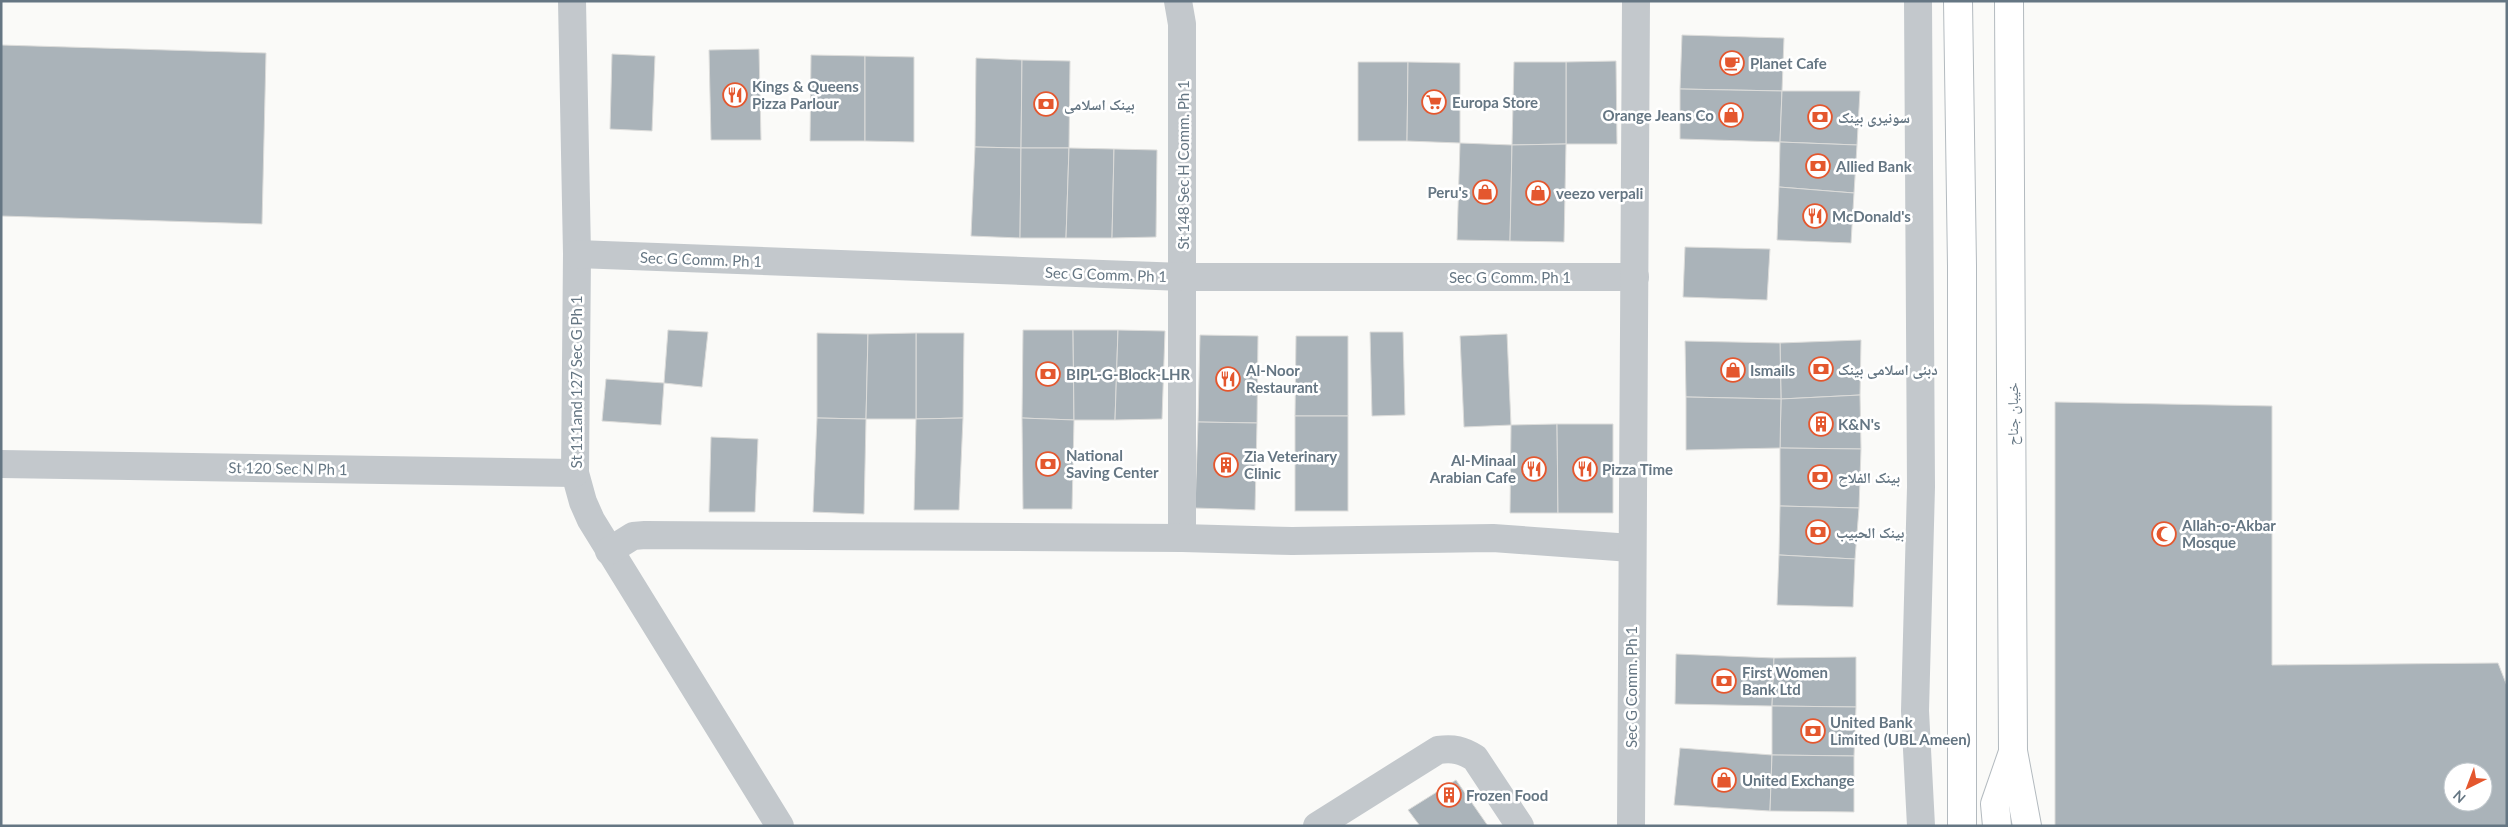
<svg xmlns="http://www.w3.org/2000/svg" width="2508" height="827" font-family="Lato,'Noto Naskh Arabic',sans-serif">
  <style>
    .building { fill: #aab3b9; stroke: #dcdcda; fill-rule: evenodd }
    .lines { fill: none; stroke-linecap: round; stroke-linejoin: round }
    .secondary-casing { stroke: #b3babf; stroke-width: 30 }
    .minor { stroke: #c3c8cc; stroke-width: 28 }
    .tertiary { stroke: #c3c8cc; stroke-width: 28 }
    .secondary { stroke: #fff; stroke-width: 28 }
    .labels { text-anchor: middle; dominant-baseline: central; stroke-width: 5; stroke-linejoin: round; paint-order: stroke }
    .poi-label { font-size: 15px; font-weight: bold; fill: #657683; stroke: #fff; text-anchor: start }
    .street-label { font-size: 15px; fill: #657683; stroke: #fff }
  </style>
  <rect width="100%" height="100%" fill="#fafaf8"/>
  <g class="building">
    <path d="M1682 35 1784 38 1782 91 1680 89Z"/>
    <path d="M1 45 266 53 262 224 1 216Z"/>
    <path d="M759 49 761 140H711L709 50Z"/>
    <path d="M612 54 655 56 652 131 610 129Z"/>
    <path d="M811 55 865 56V141H810Z"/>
    <path d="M865 56 914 57V142L865 141Z"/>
    <path d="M976 58 1022 60 1021 148 975 147Z"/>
    <path d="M1022 60 1070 61 1069 148H1021Z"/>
    <path d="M1616 61 1617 144H1566V62Z"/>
    <path d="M1358 62H1408L1407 141H1358Z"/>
    <path d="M1408 62 1460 63V143L1407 141Z"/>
    <path d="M1514 62H1566V144L1512 145Z"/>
    <path d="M1680 89 1782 91 1780 142 1680 139Z"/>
    <path d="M1782 91H1860L1857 145 1780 142Z"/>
    <path d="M1780 142 1857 145 1854 193 1779 187Z"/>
    <path d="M1460 143 1512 145 1510 241 1457 240Z"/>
    <path d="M1566 144 1564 242 1510 241 1512 145Z"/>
    <path d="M975 147 1021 148 1020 238 971 236Z"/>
    <path d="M1021 148H1069L1066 238H1020Z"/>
    <path d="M1069 148 1114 149 1112 238H1066Z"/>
    <path d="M1114 149 1157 150 1156 237 1112 238Z"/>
    <path d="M1779 187 1854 193 1851 243 1777 240Z"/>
    <path d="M1685 247 1770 249 1767 300 1683 297Z"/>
    <path d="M668 330 708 332 702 387 664 383Z"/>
    <path d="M1023 330H1073L1074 420 1022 418Z"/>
    <path d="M1073 330H1118L1115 420H1074Z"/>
    <path d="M1118 330 1165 331 1162 419 1115 420Z"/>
    <path d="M1370 332H1403L1405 415 1372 416Z"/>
    <path d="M817 333 868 334 866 419 817 418Z"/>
    <path d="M916 333H964L963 418 916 419Z"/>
    <path d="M916 333V419H866L868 334Z"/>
    <path d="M1507 334 1511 425 1464 427 1460 336Z"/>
    <path d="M1200 335 1258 336 1257 423 1198 422Z"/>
    <path d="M1296 336H1348V416H1295Z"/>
    <path d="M1861 340 1860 395 1781 399 1780 343Z"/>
    <path d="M1685 341 1780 343 1781 399 1686 397Z"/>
    <path d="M606 379 664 383 661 425 602 421Z"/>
    <path d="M1860 395 1861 449 1780 448 1781 399Z"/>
    <path d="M1686 397 1781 399 1780 448 1686 450Z"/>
    <path d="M2055 402 2272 406V665L2498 663 2507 686V826H2055ZM2453 772H2483V802H2453Z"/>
    <rect x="1295" y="416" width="53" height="95"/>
    <path d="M817 418 866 419 864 514 813 512Z"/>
    <path d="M963 418 959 510H914L916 419Z"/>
    <path d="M1022 418 1074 420 1072 509H1023Z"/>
    <path d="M1198 422 1257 423 1255 510 1195 508Z"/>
    <path d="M1557 424 1558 513H1510L1511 425Z"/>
    <path d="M1557 424H1613V513H1558Z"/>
    <path d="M711 437 758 439 755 512H709Z"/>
    <path d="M1780 448 1861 449 1859 508 1780 506Z"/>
    <path d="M1780 506 1859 508 1855 559 1779 555Z"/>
    <path d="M1779 555 1855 559 1853 607 1777 605Z"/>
    <path d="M1676 654 1774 658 1772 706 1675 704Z"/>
    <path d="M1856 657V707L1772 706 1774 658Z"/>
    <path d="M1772 706 1856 707 1854 756 1772 755Z"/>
    <path d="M1680 748 1772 755 1770 811 1674 805Z"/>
    <path d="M1772 755 1854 756V812L1770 811Z"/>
    <path d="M1456 780 1488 826H1420L1408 810Z"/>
  </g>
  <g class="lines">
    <g class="secondary-casing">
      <g id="secondary">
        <path d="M1958 1 1962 266V826"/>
        <path d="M2009 1 2013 751 2027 826"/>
        <path d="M1997 826 1995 804 2013 752"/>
      </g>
    </g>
    <g class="minor">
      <path d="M572 1 577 254 575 473 583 502 591 520 780 826"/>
      <path d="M1178 1 1182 24V538"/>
      <path d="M577 254 1183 277H1635"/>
      <path d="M1 464 575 473"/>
      <path d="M609 551 633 536 645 535 1182 538 1292 541 1493 538 1631 548"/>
      <path d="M1317 826 1438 750C1454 748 1462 750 1475 758L1520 826"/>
      <path d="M1631 826 1636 1"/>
    </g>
    <path class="tertiary" d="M1918 1 1921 487 1915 711 1921 826"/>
    <use href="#secondary" class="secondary"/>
  </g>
  <defs>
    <g id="cafe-ring" transform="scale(1.25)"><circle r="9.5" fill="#fff" stroke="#e4572e" stroke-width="1.5"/><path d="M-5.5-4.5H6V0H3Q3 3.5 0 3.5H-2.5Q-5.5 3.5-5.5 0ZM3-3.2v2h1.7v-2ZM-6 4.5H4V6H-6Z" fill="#e4572e"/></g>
    <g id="restaurant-ring" transform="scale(1.25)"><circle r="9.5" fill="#fff" stroke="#e4572e" stroke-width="1.5"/><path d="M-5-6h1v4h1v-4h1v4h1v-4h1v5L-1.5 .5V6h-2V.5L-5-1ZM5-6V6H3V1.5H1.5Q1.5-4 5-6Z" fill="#e4572e"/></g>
    <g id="supermarket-ring" transform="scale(1.25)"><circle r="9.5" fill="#fff" stroke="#e4572e" stroke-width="1.5"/><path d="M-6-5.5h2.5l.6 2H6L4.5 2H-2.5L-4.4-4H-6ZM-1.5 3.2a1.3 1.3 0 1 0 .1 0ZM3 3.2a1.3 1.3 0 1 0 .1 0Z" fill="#e4572e"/></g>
    <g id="bank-ring" transform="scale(1.25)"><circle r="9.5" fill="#fff" stroke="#e4572e" stroke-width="1.5"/><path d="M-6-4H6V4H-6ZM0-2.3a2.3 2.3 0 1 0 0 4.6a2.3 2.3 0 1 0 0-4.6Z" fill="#e4572e"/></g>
    <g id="shop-ring" transform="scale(1.25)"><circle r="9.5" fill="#fff" stroke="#e4572e" stroke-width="1.5"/><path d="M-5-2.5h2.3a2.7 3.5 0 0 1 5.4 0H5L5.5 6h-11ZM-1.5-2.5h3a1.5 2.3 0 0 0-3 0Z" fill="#e4572e"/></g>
    <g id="building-ring" transform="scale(1.25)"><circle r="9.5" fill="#fff" stroke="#e4572e" stroke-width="1.5"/><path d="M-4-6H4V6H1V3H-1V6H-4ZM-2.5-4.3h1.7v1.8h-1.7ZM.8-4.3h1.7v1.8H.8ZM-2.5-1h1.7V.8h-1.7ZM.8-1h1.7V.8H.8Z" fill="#e4572e"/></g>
    <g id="mosque-ring" transform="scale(1.25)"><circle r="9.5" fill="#fff" stroke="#e4572e" stroke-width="1.5"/><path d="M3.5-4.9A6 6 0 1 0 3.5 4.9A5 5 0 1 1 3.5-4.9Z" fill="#e4572e"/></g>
  </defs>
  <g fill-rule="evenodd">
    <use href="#cafe-ring" x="1732" y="63"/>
    <use href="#restaurant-ring" x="735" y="95"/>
    <use href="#supermarket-ring" x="1434" y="102"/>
    <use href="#bank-ring" x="1046" y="104"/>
    <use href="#shop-ring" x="1731" y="115"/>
    <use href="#bank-ring" x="1820" y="117"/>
    <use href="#bank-ring" x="1818" y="166"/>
    <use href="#shop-ring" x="1485" y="192"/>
    <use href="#shop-ring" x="1538" y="193"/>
    <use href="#restaurant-ring" x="1815" y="216"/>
    <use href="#bank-ring" x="1821" y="369"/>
    <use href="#shop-ring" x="1733" y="370"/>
    <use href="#bank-ring" x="1048" y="374"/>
    <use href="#restaurant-ring" x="1228" y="379"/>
    <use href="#building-ring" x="1821" y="424"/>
    <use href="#bank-ring" x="1048" y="464"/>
    <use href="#building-ring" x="1226" y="465"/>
    <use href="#restaurant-ring" x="1534" y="469"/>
    <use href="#restaurant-ring" x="1585" y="469"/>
    <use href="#bank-ring" x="1820" y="477"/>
    <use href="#bank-ring" x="1818" y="532"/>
    <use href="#mosque-ring" x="2164" y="534"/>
    <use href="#bank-ring" x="1724" y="681"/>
    <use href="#bank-ring" x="1813" y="731"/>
    <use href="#shop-ring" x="1724" y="780"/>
    <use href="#building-ring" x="1449" y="795"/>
  </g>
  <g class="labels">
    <g class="poi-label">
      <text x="1750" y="63">Planet Cafe</text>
      <text x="752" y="86">Kings &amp; Queens<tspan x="752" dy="17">Pizza Parlour</tspan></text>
      <text x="1452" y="102">Europa Store</text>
      <text x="1064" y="104">بینک اسلامی</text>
      <text x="1714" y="115" text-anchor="end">Orange Jeans Co</text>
      <text x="1838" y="117">سونیری بینک</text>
      <text x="1836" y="166">Allied Bank</text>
      <text x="1468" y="192" text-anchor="end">Peru's</text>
      <text x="1556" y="193">veezo verpali</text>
      <text x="1832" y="216">McDonald's</text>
      <text x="1838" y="369">دبئی اسلامی بینک</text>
      <text x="1246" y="370">Al-Noor<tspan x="1246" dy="17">Restaurant</tspan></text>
      <text x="1750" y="370">Ismails</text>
      <text x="1066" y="374">BIPL-G-Block-LHR</text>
      <text x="1838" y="424">K&amp;N's</text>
      <text x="1066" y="455">National<tspan x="1066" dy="17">Saving Center</tspan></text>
      <text x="1244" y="456">Zia Veterinary<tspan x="1244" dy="17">Clinic</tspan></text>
      <text x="1516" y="460" text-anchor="end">Al-Minaal<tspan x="1516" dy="17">Arabian Cafe</tspan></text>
      <text x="1602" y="469">Pizza Time</text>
      <text x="1838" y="477">بینک الفلاح</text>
      <text x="2182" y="525">Allah-o-Akbar<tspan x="2182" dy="17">Mosque</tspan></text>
      <text x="1836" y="532">بينک الحبيب</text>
      <text x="1742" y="672">First Women<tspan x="1742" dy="17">Bank Ltd</tspan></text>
      <text x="1830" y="722">United Bank<tspan x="1830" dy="17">Limited (UBL Ameen)</tspan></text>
      <text x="1742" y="780">United Exchange</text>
      <text x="1466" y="795">Frozen Food</text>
    </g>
    <g class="street-label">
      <text transform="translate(1183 165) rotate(-90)">St 148 Sec H Comm. Ph 1</text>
      <text transform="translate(701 259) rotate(2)">Sec G Comm. Ph 1</text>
      <text transform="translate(1106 274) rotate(2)">Sec G Comm. Ph 1</text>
      <text x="1510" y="277">Sec G Comm. Ph 1</text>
      <text transform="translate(576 382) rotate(-90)">St 111and 127 Sec G Ph 1</text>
      <text transform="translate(2012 414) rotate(-90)">خیبان جناح</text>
      <text transform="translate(288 468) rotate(1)">St 120 Sec N Ph 1</text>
      <text transform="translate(1631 687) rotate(-90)">Sec G Comm. Ph 1</text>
    </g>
  </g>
  <rect width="2508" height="827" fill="none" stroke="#657683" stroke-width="5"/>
  <g transform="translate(2468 787) rotate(222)"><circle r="24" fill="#ffffff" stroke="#c1c8cd"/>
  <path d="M0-4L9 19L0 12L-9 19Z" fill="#e4572e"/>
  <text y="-8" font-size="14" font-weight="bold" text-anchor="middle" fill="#657683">N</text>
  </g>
</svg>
